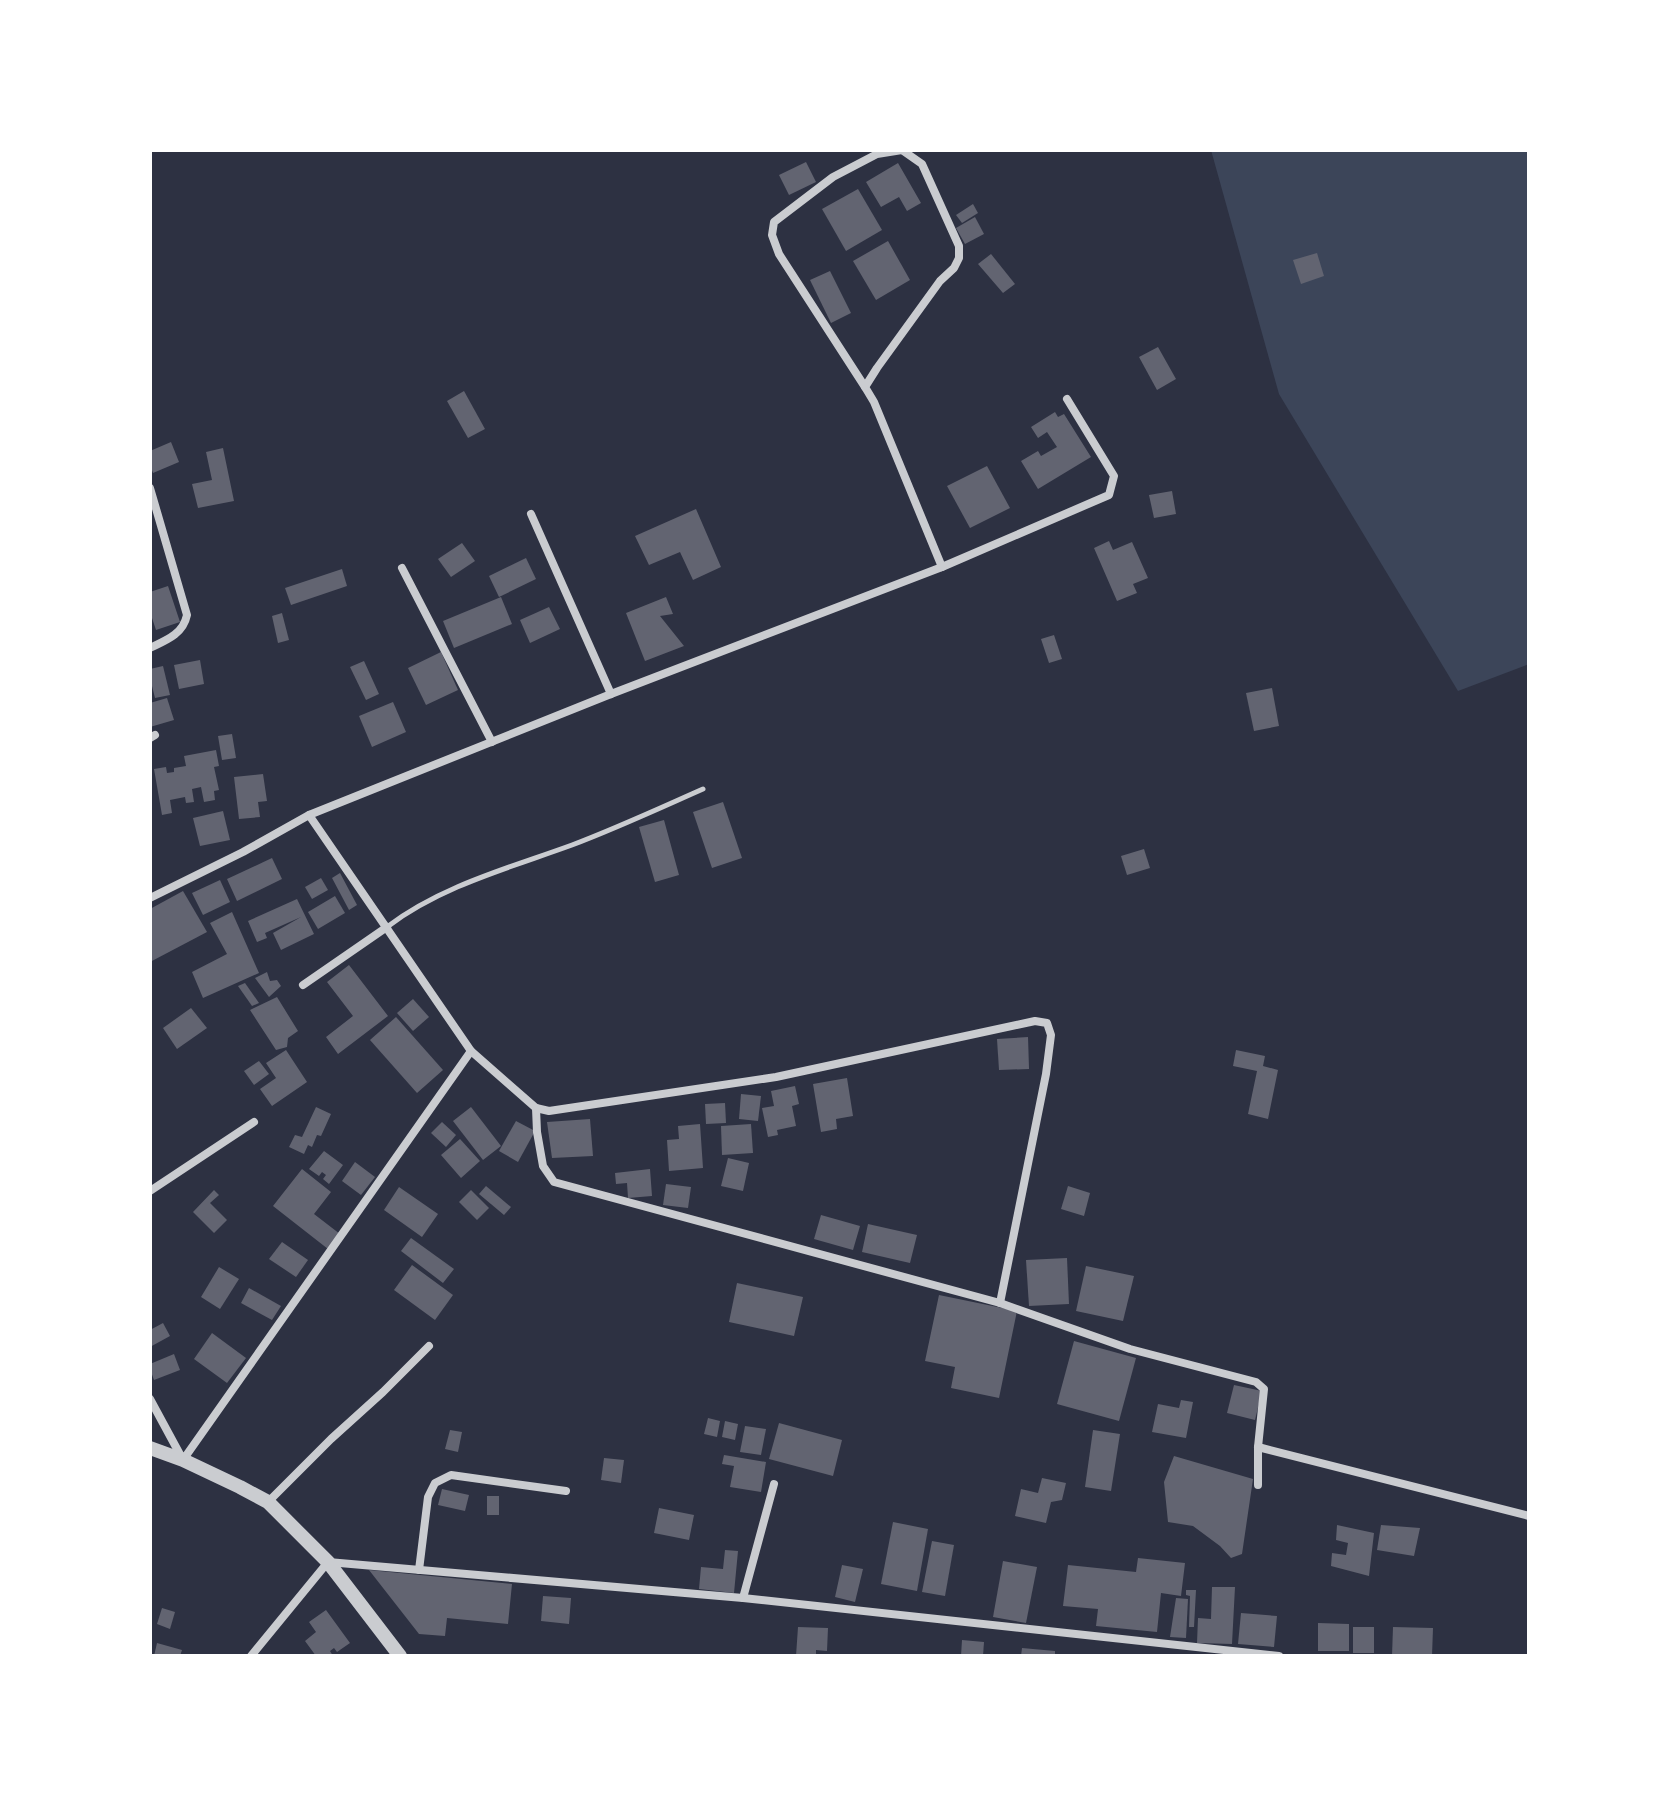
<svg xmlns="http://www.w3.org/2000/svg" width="1679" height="1806" font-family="'PT Sans Narrow',sans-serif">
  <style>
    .green { fill: #3c4559 }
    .building { fill: #626471 }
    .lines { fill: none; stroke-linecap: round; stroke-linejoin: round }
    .service { stroke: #caccd0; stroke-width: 5 }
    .minor { stroke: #caccd0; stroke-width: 8 }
    .tertiary { stroke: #caccd0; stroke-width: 14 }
  </style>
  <rect width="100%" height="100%" fill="#2d3142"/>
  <path class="green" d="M1211 150H1529V664L1458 691 1279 394Z"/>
  <g class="building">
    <path d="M806 162 816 182 789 195 779 175Z"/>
    <path d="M898 163 921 203 907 211 899 197 881 207 866 182Z"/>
    <path d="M858 189 882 230 846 251 822 209Z"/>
    <path d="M973 204 978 213 962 223 956 215Z"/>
    <path d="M975 217 984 234 965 244 956 228Z"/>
    <path d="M888 241 910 280 876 300 853 261Z"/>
    <path d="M1317 253 1324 276 1301 284 1293 260Z"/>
    <path d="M991 254 1015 284 1003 293 978 264Z"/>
    <path d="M830 271 851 313 831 323 810 280Z"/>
    <path d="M1158 347 1176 379 1157 390 1139 357Z"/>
    <path d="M464 391 485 429 468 438 447 401Z"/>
    <path d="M1055 412 1058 417 1064 414 1091 457 1038 489 1021 461 1038 451 1041 456 1057 447 1047 432 1038 438 1031 427Z"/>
    <path d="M171 442 179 462 153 473 150 465V451Z"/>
    <path d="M223 448 234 501 198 508 192 484 212 480 206 452Z"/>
    <path d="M987 466 1010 508 970 528 947 486Z"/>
    <path d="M1172 491 1176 514 1154 518 1149 495Z"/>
    <path d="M696 509 721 567 693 580 680 552 649 565 635 536Z"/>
    <path d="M1109 541 1113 550 1132 542 1148 578 1133 584 1137 593 1117 601 1094 548Z"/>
    <path d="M462 543 475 561 451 577 438 559Z"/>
    <path d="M526 558 536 579 499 597 489 576Z"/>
    <path d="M342 569 347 586 291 605 285 588Z"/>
    <path d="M168 586 180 622 156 630 150 612V592Z"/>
    <path d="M501 597 512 624 454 648 443 621Z"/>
    <path d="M666 597 673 614 660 616 684 646 645 661 626 613Z"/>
    <path d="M549 607 560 629 530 643 520 620Z"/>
    <path d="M282 613 289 640 278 643 272 616Z"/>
    <path d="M1054 635 1062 659 1049 663 1041 639Z"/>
    <path d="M441 652 458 690 426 705 408 668Z"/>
    <path d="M200 660 204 684 179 689 174 665Z"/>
    <path d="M364 661 379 694 366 700 350 667Z"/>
    <path d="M163 666 170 695 155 698 150 678V669Z"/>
    <path d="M1272 688 1279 726 1254 731 1246 693Z"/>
    <path d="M167 698 174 720 150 727V703Z"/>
    <path d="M393 702 406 732 372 747 359 716Z"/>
    <path d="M232 734 236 758 222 760 218 736Z"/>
    <path d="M216 750 219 766 214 767 219 790 214 791 215 800 204 802 201 787 192 789 194 802 186 803 185 797 170 800 172 813 162 815 154 769 166 767 167 773 174 772V768L186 766 184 756Z"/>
    <path d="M263 774 267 801 258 802 260 817 239 819 234 777Z"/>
    <path d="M723 802 742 858 712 868 693 812Z"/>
    <path d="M223 811 230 840 200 846 193 818Z"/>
    <path d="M664 820 679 875 655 882 639 827Z"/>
    <path d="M1144 849 1150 868 1127 875 1121 856Z"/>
    <path d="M272 858 282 879 237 901 227 879Z"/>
    <path d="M340 873 357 905 349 910 332 878Z"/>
    <path d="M321 878 328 890 312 899 305 887Z"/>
    <path d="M220 880 230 902 203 915 192 893Z"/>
    <path d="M183 891 207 932 150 962V909Z"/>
    <path d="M335 896 345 913 318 929 308 912Z"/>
    <path d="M297 899 314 934 281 950 273 933 301 917 265 933 267 938 257 942 248 921Z"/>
    <path d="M232 912 259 973 203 998 192 972 227 954 210 923Z"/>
    <path d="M349 965 388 1016 338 1054 326 1037 353 1016 327 982Z"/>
    <path d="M267 972 270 981 277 980 281 986 269 997 255 978Z"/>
    <path d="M245 983 259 1003 252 1006 238 986Z"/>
    <path d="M277 997 298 1031 288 1038 287 1047 276 1050 250 1010Z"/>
    <path d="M413 999 429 1017 413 1031 397 1013Z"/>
    <path d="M191 1008 207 1028 177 1049 163 1028Z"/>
    <path d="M396 1017 443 1070 417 1093 370 1040Z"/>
    <path d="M1028 1037 1029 1069 999 1070 997 1039Z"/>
    <path d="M286 1050 307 1082 272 1106 260 1089 276 1078 266 1063Z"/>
    <path d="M1236 1050 1265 1056 1263 1066 1278 1070 1268 1119 1248 1114 1257 1071 1233 1066Z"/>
    <path d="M259 1061 269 1074 254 1085 244 1071Z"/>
    <path d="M847 1078 853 1116 836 1119 837 1129 821 1132 813 1084Z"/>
    <path d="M795 1086 799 1104 792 1106 796 1126 777 1130 778 1135 768 1137 762 1108 774 1106 771 1091Z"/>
    <path d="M741 1094 761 1096 758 1121 739 1119Z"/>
    <path d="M725 1103 726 1123 706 1124 705 1104Z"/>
    <path d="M316 1107 331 1114 321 1136 317 1135 312 1147 308 1145 304 1154 289 1147 295 1135 302 1137Z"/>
    <path d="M471 1107 501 1146 483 1160 453 1121Z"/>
    <path d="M590 1119 593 1156 552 1158 547 1122Z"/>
    <path d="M516 1121 535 1131 518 1162 499 1151Z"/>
    <path d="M442 1122 456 1135 446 1147 431 1133Z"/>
    <path d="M700 1124 703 1168 669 1171 667 1140 679 1139 678 1126Z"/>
    <path d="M751 1124 753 1153 722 1155 721 1126Z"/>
    <path d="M460 1139 480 1161 461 1178 441 1155Z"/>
    <path d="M324 1151 343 1165 329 1184 323 1179 326 1175 322 1172 319 1176 309 1169Z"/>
    <path d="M728 1158 749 1163 743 1191 721 1186Z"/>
    <path d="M355 1162 375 1177 361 1195 342 1181Z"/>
    <path d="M302 1169 331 1192 314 1214 340 1234 328 1249 273 1206Z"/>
    <path d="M650 1169 652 1196 628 1198 627 1183 616 1184 615 1173Z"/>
    <path d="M666 1184 691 1187 688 1208 663 1205Z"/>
    <path d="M486 1186 511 1207 504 1215 479 1194Z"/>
    <path d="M1068 1186 1090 1193 1084 1216 1061 1209Z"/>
    <path d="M399 1187 438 1214 422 1237 384 1210Z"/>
    <path d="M214 1190 219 1195 210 1203 227 1220 214 1233 193 1212Z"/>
    <path d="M471 1190 489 1208 477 1220 459 1202Z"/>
    <path d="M821 1215 860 1226 853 1250 814 1239Z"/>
    <path d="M868 1224 917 1235 910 1263 862 1252Z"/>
    <path d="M411 1238 454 1269 443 1283 401 1251Z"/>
    <path d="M282 1242 308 1260 296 1277 269 1259Z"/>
    <path d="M1067 1258 1069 1304 1029 1306 1026 1260Z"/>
    <path d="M412 1265 453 1295 435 1320 394 1290Z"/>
    <path d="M1086 1266 1134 1276 1123 1321 1076 1311Z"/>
    <path d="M219 1267 239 1279 220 1309 201 1297Z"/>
    <path d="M737 1283 803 1297 794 1336 729 1322Z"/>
    <path d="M249 1288 281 1306 272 1320 241 1303Z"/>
    <path d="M939 1295 1017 1311 999 1398 951 1388 955 1367 925 1361Z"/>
    <path d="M163 1323 170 1336 150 1347V1330Z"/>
    <path d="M212 1333 246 1358 227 1383 194 1359Z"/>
    <path d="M1074 1341 1136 1358 1119 1421 1057 1404Z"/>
    <path d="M174 1354 180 1370 154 1380 150 1369V1364Z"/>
    <path d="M1234 1385 1262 1391 1255 1420 1227 1413Z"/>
    <path d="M1181 1400 1193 1402 1186 1438 1152 1432 1158 1404 1179 1408Z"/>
    <path d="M708 1418 720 1421 717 1437 704 1434Z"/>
    <path d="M725 1421 738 1424 735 1440 722 1437Z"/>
    <path d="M779 1423 842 1440 833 1476 769 1459Z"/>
    <path d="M745 1426 766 1429 761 1455 740 1452Z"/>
    <path d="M450 1430 462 1432 458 1452 445 1449Z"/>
    <path d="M1093 1430 1120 1434 1111 1491 1085 1487Z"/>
    <path d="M724 1455 766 1462 761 1492 730 1487 734 1466 722 1464Z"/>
    <path d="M1174 1456 1253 1479 1242 1554 1231 1558 1220 1546 1193 1526 1168 1522 1164 1482Z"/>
    <path d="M604 1458 624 1460 621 1483 601 1480Z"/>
    <path d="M1042 1478 1066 1483 1062 1500 1051 1502 1046 1523 1015 1516 1021 1489 1038 1493Z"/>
    <path d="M442 1489 469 1495 465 1511 438 1505Z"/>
    <rect x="487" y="1496" width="12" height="19"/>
    <path d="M659 1508 694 1515 689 1540 654 1533Z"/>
    <path d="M893 1522 928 1529 917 1591 881 1584Z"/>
    <path d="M1337 1525 1374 1533 1369 1576 1331 1566 1332 1553 1346 1555 1348 1543 1336 1540Z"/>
    <path d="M1381 1525 1420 1528 1414 1556 1377 1550Z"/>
    <path d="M932 1541 954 1545 945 1596 922 1592Z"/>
    <path d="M725 1550 738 1551 734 1593 699 1589 701 1567 723 1569Z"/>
    <path d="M1138 1558 1185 1563 1181 1596 1161 1593 1157 1632 1096 1626 1098 1609 1063 1606 1068 1565 1136 1572Z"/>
    <path d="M1003 1561 1037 1567 1026 1623 993 1617Z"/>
    <path d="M842 1565 863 1569 855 1602 835 1597Z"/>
    <path d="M369 1570 512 1584 508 1624 447 1618 445 1636 419 1634Z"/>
    <path d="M1212 1587H1235L1232 1644 1197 1643 1198 1618 1211 1619Z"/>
    <path d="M1186 1590H1196L1194 1627H1189L1190 1596 1186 1595Z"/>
    <path d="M543 1596 571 1598 569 1624 541 1621Z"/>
    <path d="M1176 1598 1188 1599 1186 1638 1170 1637Z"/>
    <path d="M162 1608 175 1612 170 1629 157 1624Z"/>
    <path d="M326 1610 350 1643 337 1652 334 1648 330 1651 333 1656H316L305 1641 316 1632 309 1622Z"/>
    <path d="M1241 1613 1277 1616 1274 1647 1238 1644Z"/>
    <path d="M1318 1623 1349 1624V1651H1318Z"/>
    <path d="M798 1627 828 1628 827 1651 816 1650V1656H796Z"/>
    <rect x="1353" y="1627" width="21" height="26"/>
    <path d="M1393 1627 1433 1628 1432 1656H1392Z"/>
    <path d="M962 1640 984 1642 983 1656H961Z"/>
    <path d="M157 1643 182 1650 180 1656H154Z"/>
    <path d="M1022 1648 1055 1651V1656H1021Z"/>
  </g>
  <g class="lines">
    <path class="service" d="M387 927C441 886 509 868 572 845 617 828 660 808 703 789"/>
    <g class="minor">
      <path d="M902 150 922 164 959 246V258L954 268 940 281 877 368 865 387 874 402 942 567"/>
      <path d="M865 387 779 254 772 235 774 222 833 177 877 154 902 150"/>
      <path d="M150 488 187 615C183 634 167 640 150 648"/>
      <path d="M531 514 611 694"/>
      <path d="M402 568 492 742"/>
      <path d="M150 738 155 735"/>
      <path d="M309 815 471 1051 536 1108 549 1111 776 1077 1035 1021 1047 1023 1051 1035 1046 1074 1000 1303"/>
      <path d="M150 898 243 852 309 815 611 694 942 567 1109 495 1114 476 1067 399"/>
      <path d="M303 985 387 927"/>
      <path d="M536 1108 537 1132 543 1166 554 1182 1000 1303 1130 1349 1256 1382 1264 1389 1258 1447V1485"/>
      <path d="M150 1191 254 1122"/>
      <path d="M150 1399 183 1460 471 1051"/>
      <path d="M1258 1447 1529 1516"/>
      <path d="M268 1502 331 1439 383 1392 429 1346"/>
      <path d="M419 1570 428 1497 435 1483 451 1475 566 1491"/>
      <path d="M743 1598 774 1484"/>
      <path d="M251 1656 328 1562 743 1598 1279 1656"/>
    </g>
    <path class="tertiary" d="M150 1448 183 1460 240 1487 268 1502 328 1562 400 1656"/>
  </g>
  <rect width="1679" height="1806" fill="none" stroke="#ffffff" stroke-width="304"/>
</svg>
